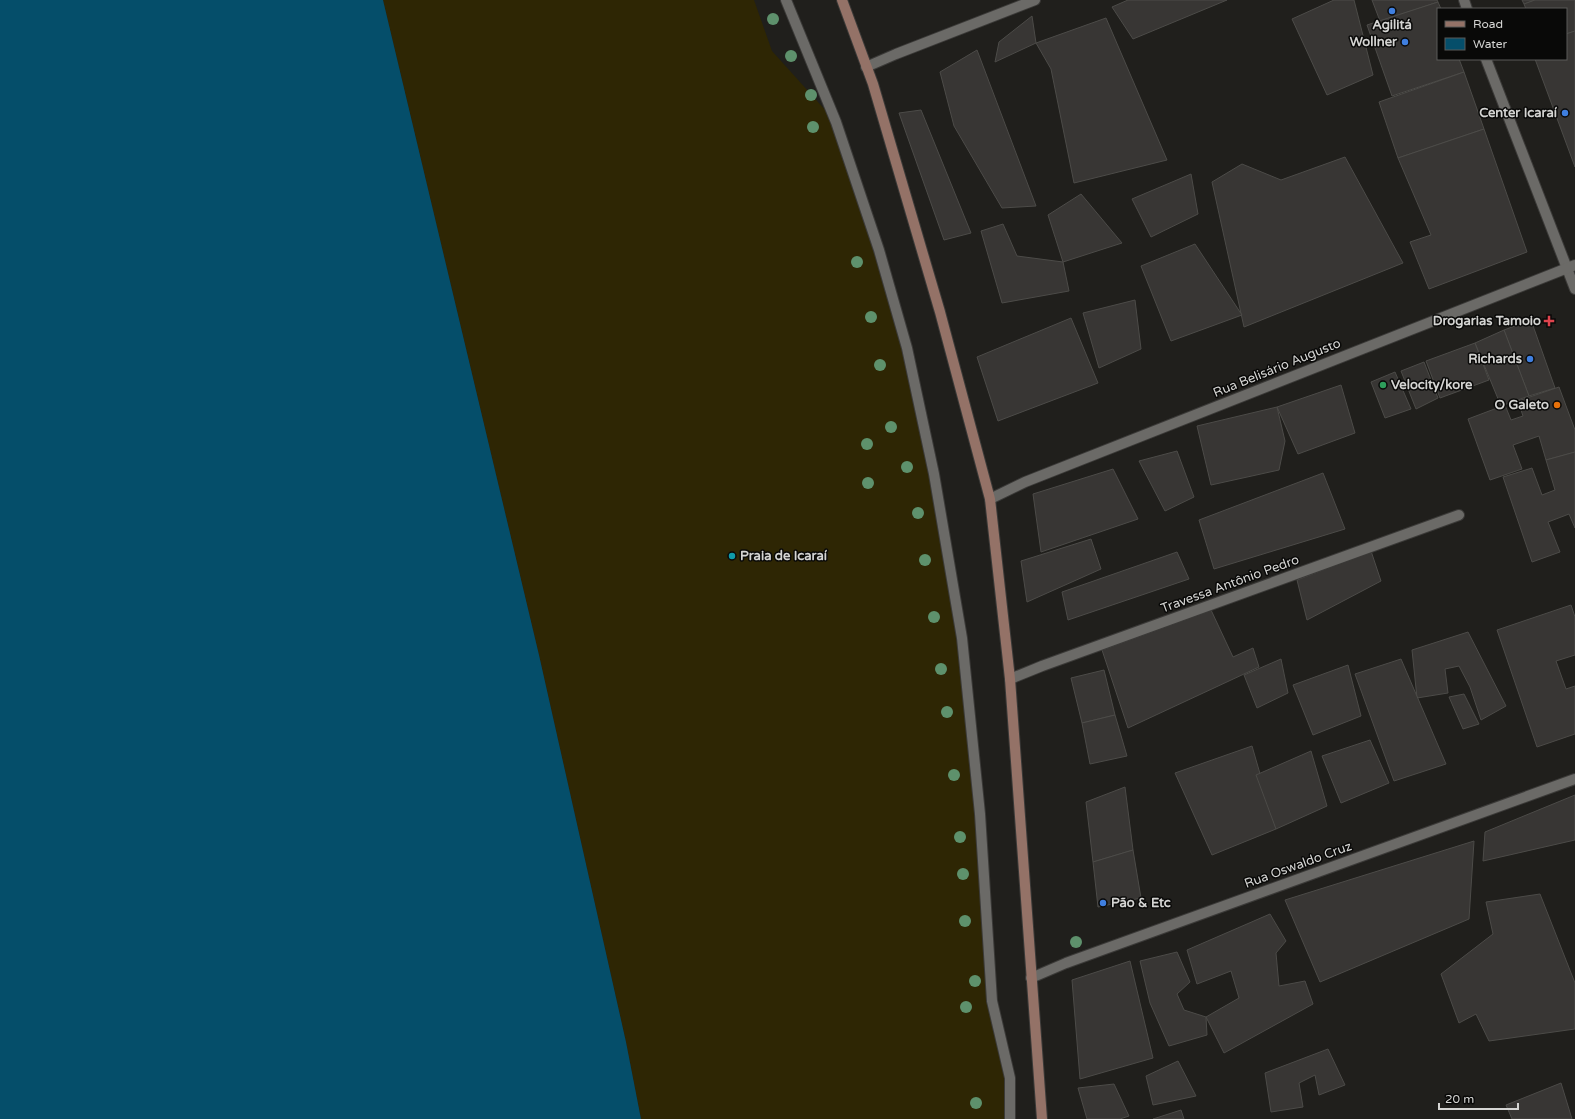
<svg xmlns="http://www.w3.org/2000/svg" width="1575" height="1119" font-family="'Varela Round',sans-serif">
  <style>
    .sand { fill: #2e2604 }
    .water { fill: #054e6a }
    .building { fill: #383634; stroke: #4c4b48 }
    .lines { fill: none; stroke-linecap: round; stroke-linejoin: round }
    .street-casing { stroke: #3b3a38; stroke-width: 12 }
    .secondary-casing { stroke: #3b3a38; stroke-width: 12 }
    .street { stroke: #6b6a67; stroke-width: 10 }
    .secondary { stroke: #947267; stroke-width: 10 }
    .tree { fill: #5e916c }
    .shop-dot { fill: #3f7fe0; stroke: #090908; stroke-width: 1.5 }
    .health-dot { fill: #e0444e; stroke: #090908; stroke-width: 1.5 }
    .leisure-dot { fill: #2e9e5b; stroke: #090908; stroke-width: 1.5 }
    .food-dot { fill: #e8710a; stroke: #090908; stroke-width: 1.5 }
    .culture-dot { fill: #0f9aa8; stroke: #090908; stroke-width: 1.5 }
    .labels { text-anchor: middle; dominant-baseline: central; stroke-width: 3; stroke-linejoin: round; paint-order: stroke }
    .poi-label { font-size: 13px; font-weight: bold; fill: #d5d5d3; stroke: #090908; text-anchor: end }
    .street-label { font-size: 13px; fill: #d5d5d3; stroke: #090908 }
  </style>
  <rect width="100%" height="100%" fill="#201f1c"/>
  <path class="sand" d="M383 0H754L772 51 836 122 907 348 962 638 992 1001 1010 1078V1119H641L626 1042 539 655Z"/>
  <path class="water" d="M0 0H383L539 655 626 1042 641 1119H0Z"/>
  <g class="building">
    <path d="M1128 0H1227L1133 39 1112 7Z"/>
    <path d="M1334 0H1354L1373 75 1327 95 1292 19Z"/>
    <path d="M1372 0H1437L1438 2 1380 21Z"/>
    <path d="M1522 0H1535L1524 4Z"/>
    <path d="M1535 0H1575V31L1566 34V9H1526L1524 4Z"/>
    <path d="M1438 2 1441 9H1438V59H1459L1464 72 1392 96 1367 25Z"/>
    <path d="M1032 16 1036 43 995 62 999 42Z"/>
    <path d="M1106 18 1167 160 1074 183 1051 69 1036 43Z"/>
    <path d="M1575 31V167L1535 59H1566V34Z"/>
    <path d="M977 50 1036 206 1002 208 954 126 940 72Z"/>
    <path d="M1464 72 1484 129 1398 158 1379 102Z"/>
    <path d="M921 110 971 233 944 240 899 113Z"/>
    <path d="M1484 129 1527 252 1429 289 1410 242 1431 235 1398 158Z"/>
    <path d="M1345 157 1403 263 1244 327 1212 182 1242 164 1281 180Z"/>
    <path d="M1191 174 1198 214 1151 237 1132 199Z"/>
    <path d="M1081 194 1122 243 1063 262 1048 215Z"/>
    <path d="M1003 224 1017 256 1063 262 1069 291 1002 303 981 231Z"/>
    <path d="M1195 244 1242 315 1171 341 1141 266Z"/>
    <path d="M1135 300 1141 349 1099 368 1083 313Z"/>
    <path d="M1071 318 1098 383 998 421 977 357Z"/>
    <path d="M1531 320 1555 388 1529 396 1504 330Z"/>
    <path d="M1504 330 1529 396 1501 406 1475 343Z"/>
    <path d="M1475 343 1489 380 1440 398 1426 361Z"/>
    <path d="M1424 362 1438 398 1416 409 1401 371Z"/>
    <path d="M1395 372 1411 409 1385 418 1371 382Z"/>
    <path d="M1341 385 1355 433 1298 454 1277 407Z"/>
    <path d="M1559 387 1575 430V452L1546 460 1539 436 1513 445 1522 469 1490 480 1468 419 1505 405 1511 420 1523 416 1518 401Z"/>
    <path d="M1277 407 1285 441 1279 470 1211 485 1197 426Z"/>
    <path d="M1177 451 1194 497 1165 511 1139 461Z"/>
    <path d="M1575 452V528L1569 514 1548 522 1560 552 1532 562 1503 477 1532 468 1542 495 1555 490 1546 460Z"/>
    <path d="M1113 469 1138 519 1041 552 1033 494Z"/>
    <path d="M1323 473 1345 529 1214 569 1199 520Z"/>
    <path d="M1091 539 1101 569 1027 602 1021 561Z"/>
    <path d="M1371 551 1381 581 1307 620 1297 580Z"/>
    <path d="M1177 552 1189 579 1068 620 1062 592Z"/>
    <path d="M1571 605 1575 617V655L1556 661 1566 689 1575 686V734L1537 747 1497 630Z"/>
    <path d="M1211 610 1233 657 1253 648 1259 667 1128 728 1102 650Z"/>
    <path d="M1468 632 1506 706 1481 720 1470 687 1459 666 1445 669 1448 693 1417 698 1412 650Z"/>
    <path d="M1281 659 1288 693 1257 708 1244 675Z"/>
    <path d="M1401 659 1446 764 1394 781 1355 674Z"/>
    <path d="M1348 665 1361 716 1313 735 1293 685Z"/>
    <path d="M1104 670 1115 715 1082 723 1071 678Z"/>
    <path d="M1464 694 1479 724 1463 729 1449 697Z"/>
    <path d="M1115 715 1127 756 1090 764 1082 723Z"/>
    <path d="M1370 740 1389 783 1341 803 1322 756Z"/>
    <path d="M1252 746 1276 829 1212 855 1175 773Z"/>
    <path d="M1311 751 1327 806 1276 829 1256 775Z"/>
    <path d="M1125 787 1133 850 1093 862 1086 802Z"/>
    <path d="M1575 795V840L1483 861 1485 832Z"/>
    <path d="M1474 841 1469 919 1320 982 1285 900Z"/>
    <path d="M1133 850 1141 898 1098 907 1093 862Z"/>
    <path d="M1540 894 1575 983V1029L1489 1041 1476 1014 1459 1023 1441 974 1493 934 1486 902Z"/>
    <path d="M1270 914 1286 941 1276 953 1279 986 1305 981 1313 1004 1224 1053 1206 1017 1239 998 1231 971 1197 984 1187 950Z"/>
    <path d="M1177 952 1190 982 1177 994 1184 1010 1206 1017 1207 1035 1169 1046 1150 1003 1140 961Z"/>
    <path d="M1130 961 1153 1058 1080 1079 1072 980Z"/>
    <path d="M1328 1049 1345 1085 1319 1095 1315 1075 1299 1083 1303 1107 1271 1112 1265 1073Z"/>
    <path d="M1178 1061 1196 1096 1153 1105 1146 1076Z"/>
    <path d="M1561 1083 1572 1119H1512L1506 1105Z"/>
    <path d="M1114 1084 1129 1116 1120 1119H1087L1078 1088Z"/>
    <path d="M1181 1110 1184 1119H1153Z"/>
  </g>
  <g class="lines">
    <g class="street-casing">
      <g id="street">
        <path d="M786 0 836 122 879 250 907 348 934 474 962 638 980 814 992 1001 1010 1078V1119"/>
        <path d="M1464 0 1467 9"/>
        <path d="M1486 59 1575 289"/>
        <path d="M866 67 896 54 1035 0"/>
        <path d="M990 499 1025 482 1575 265"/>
        <path d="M1010 679 1042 666 1459 515"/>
        <path d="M1031 978 1066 963 1575 779"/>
      </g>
    </g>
    <g class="secondary-casing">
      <path id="secondary" d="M842 0 873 84 940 312 990 499 1010 679 1042 1119"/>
    </g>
    <use href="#street" class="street"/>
    <use href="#secondary" class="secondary"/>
  </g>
  <g class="tree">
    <circle cx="773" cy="19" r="6"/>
    <circle cx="791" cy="56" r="6"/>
    <circle cx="811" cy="95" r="6"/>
    <circle cx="813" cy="127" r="6"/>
    <circle cx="857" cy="262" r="6"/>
    <circle cx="871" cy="317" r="6"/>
    <circle cx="880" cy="365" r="6"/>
    <circle cx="891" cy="427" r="6"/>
    <circle cx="867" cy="444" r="6"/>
    <circle cx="907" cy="467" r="6"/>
    <circle cx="868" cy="483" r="6"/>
    <circle cx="918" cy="513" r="6"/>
    <circle cx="925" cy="560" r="6"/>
    <circle cx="934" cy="617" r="6"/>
    <circle cx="941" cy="669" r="6"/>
    <circle cx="947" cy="712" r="6"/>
    <circle cx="954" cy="775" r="6"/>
    <circle cx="960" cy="837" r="6"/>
    <circle cx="963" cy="874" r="6"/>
    <circle cx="965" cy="921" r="6"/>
    <circle cx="1076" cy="942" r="6"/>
    <circle cx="975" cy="981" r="6"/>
    <circle cx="966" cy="1007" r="6"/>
    <circle cx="976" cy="1103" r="6"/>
  </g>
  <g class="shop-dot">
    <circle cx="1392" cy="11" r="4"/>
    <circle cx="1405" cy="42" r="4"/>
    <circle cx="1565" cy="113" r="4"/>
    <circle cx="1530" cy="359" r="4"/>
    <circle cx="1103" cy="903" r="4"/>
  </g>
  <path class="health-dot" d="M1547 315h4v4h4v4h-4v4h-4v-4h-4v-4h4z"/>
  <circle class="leisure-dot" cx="1383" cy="385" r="4"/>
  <circle class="food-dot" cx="1557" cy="405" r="4"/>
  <circle class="culture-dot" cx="732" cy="556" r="4"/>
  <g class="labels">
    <g class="poi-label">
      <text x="1392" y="25" text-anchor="middle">Agilitá</text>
      <text x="1397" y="42">Wollner</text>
      <text x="1557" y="113">Center Icaraí</text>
      <text x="1541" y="321">Drogarias Tamoio</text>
      <text x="1522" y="359">Richards</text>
      <text x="1391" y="385" text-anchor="start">Velocity/kore</text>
      <text x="1549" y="405">O Galeto</text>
      <text x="740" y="556" text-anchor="start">Praia de Icaraí</text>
      <text x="1111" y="903" text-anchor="start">Pão &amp; Etc</text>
    </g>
    <g class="street-label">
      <text transform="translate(1277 368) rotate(-22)">Rua Belisário Augusto</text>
      <text transform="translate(1230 584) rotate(-20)">Travessa Antônio Pedro</text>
      <text transform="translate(1298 865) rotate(-20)">Rua Oswaldo Cruz</text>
    </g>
  </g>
  <rect x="1437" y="8" width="130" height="52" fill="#090908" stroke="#5b5b59"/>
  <rect x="1445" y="21" width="20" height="6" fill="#947267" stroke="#5b5b59"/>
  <text x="1473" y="28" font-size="12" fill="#d5d5d3">Road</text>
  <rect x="1445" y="38" width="20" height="12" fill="#054e6a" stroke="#5b5b59"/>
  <text x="1473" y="48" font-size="12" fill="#d5d5d3">Water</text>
  <path d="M1439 1103v6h79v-6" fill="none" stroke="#d5d5d3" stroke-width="2"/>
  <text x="1445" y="1103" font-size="12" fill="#d5d5d3" stroke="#090908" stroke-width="3" paint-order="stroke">20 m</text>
</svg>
